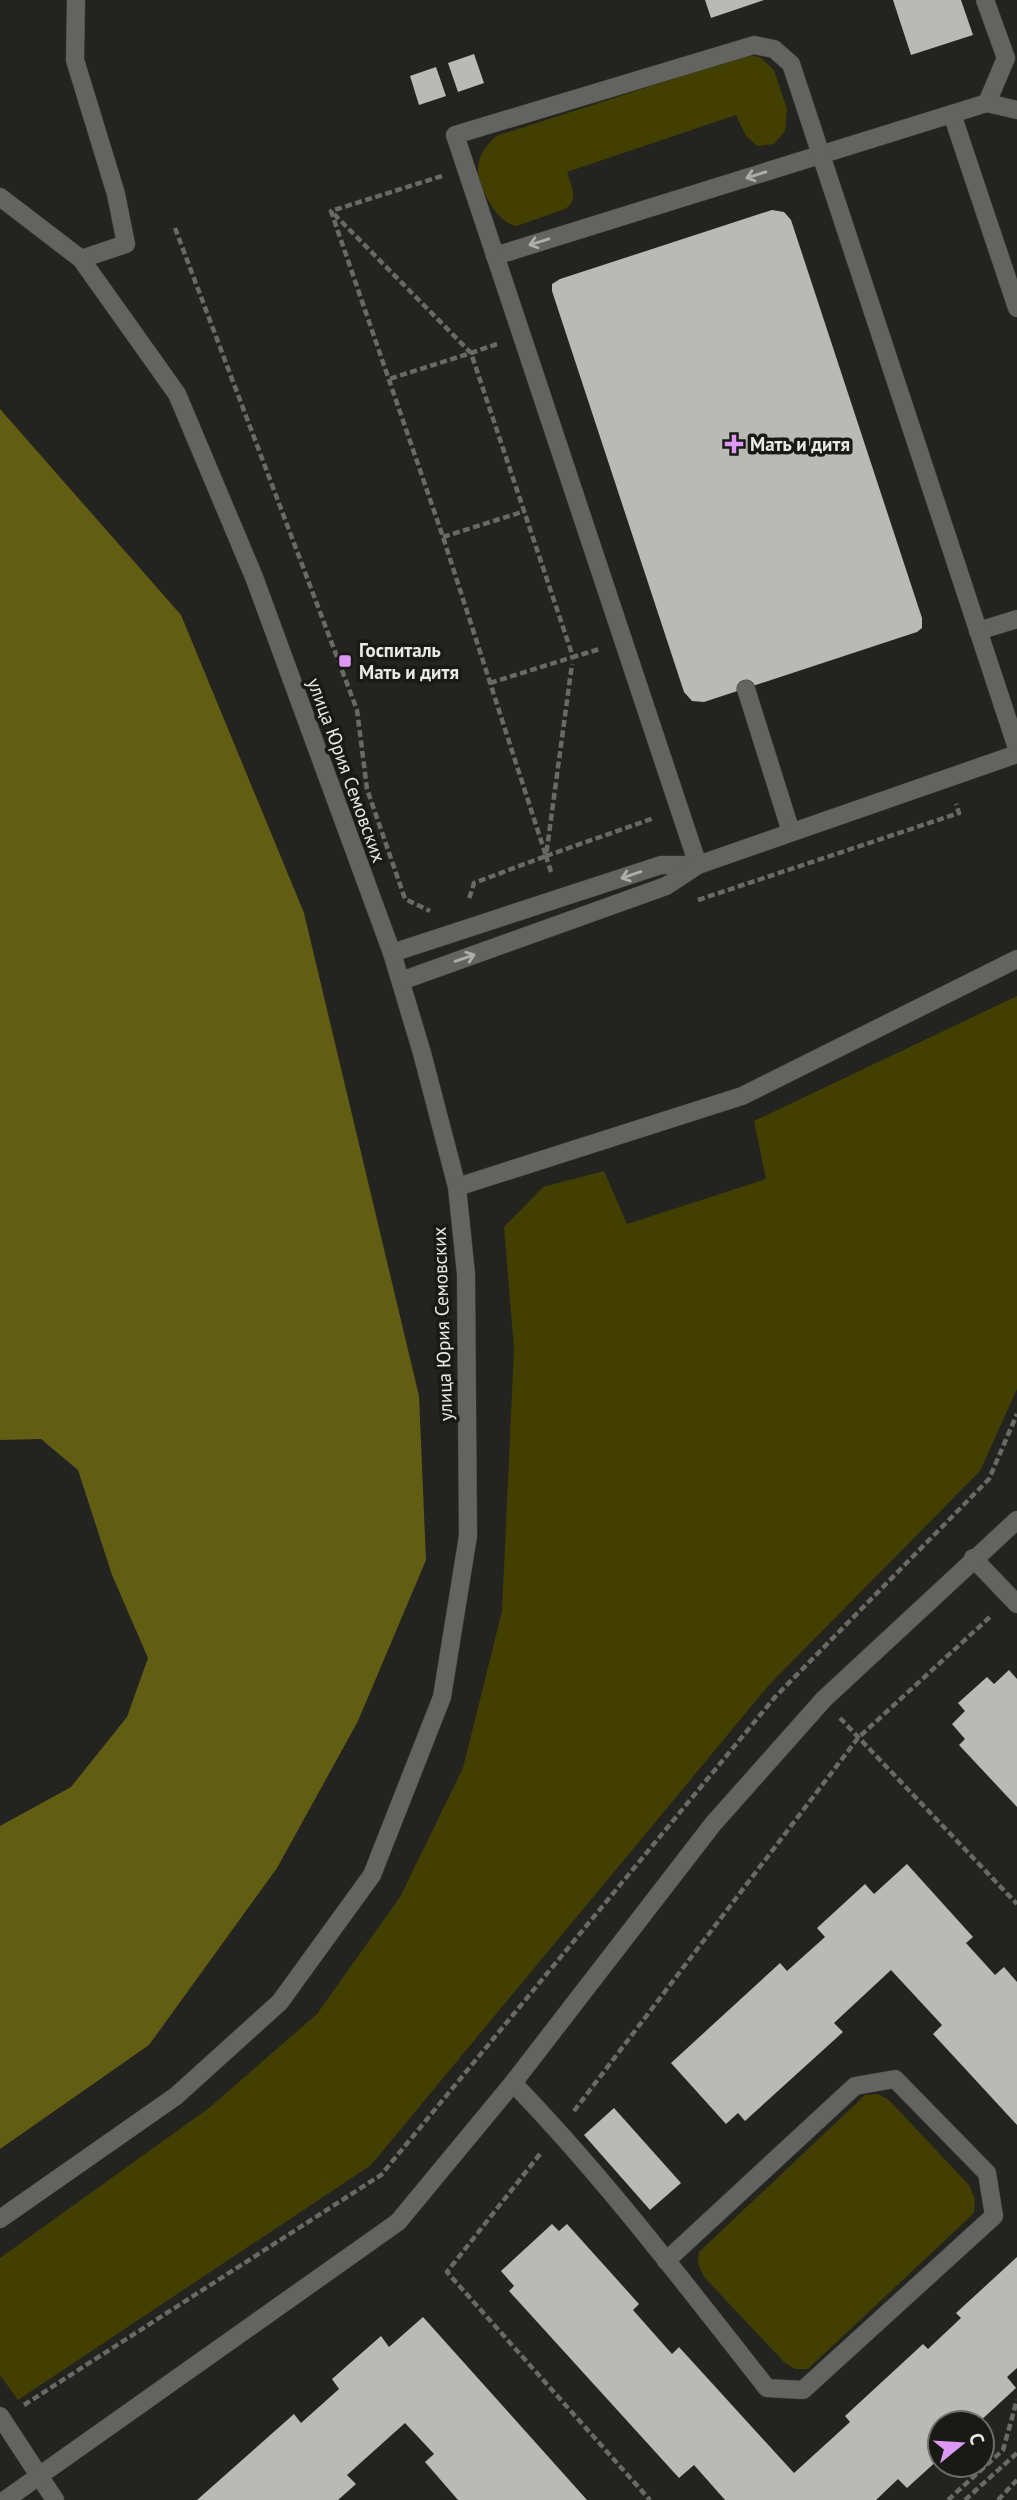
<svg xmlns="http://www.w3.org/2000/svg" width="1017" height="2500" font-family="'PT Sans',sans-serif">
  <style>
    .green { fill: #423f00 }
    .forest { fill: #615e14 }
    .building { fill: #b9b9b5 }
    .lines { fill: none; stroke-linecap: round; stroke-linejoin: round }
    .minor-casing { stroke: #3d3d3a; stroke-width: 19 }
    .path { stroke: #696967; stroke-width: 4.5; stroke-dasharray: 7 3.5; stroke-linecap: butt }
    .minor { stroke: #63635f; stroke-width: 18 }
    .oneway { stroke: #adadaa }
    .poi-dot { fill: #dc99f4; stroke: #191916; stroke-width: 2.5 }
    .labels { text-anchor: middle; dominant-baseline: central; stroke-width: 7; stroke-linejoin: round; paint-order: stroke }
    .poi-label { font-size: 19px; font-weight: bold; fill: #e9e9e7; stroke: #191916; text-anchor: start }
    .street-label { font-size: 19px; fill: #e9e9e7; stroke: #191916 }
  </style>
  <rect width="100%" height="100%" fill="#232320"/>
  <g class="green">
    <path d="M747 55 760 57 774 70 787 109 785 131 774 144 757 146 746 136 736 115 567 172C571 186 580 199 565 209L517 226C497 224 479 188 478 170 478 155 486 146 496 136Z"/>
    <path d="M1017 996V1389L980 1471 769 1685 371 2165 18 2400 0 2375V2258L209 2108 317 2014 400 1897 463 1768 502 1611 514 1349 504 1227 543 1187 604 1171 627 1224 766 1179 754 1121Z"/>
    <path d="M878 2094 889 2100 969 2185 975 2199 974 2213 808 2369H795L784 2362 704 2277 698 2264 699 2252 865 2095Z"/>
  </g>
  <path class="forest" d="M0 409 181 615 304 913 419 1396 426 1560 358 1721 277 1868 149 2045 0 2149V1826L71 1787 127 1717 148 1658 112 1575 78 1470 41 1439 0 1440Z"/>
  <g class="building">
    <path d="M705 0H764L711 18Z"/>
    <path d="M893 0H961L973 35 911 55Z"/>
    <path d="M474 54 484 83 458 92 448 63Z"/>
    <path d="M436 67 446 96 419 105 410 76Z"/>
    <path d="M772 210 784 212 791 220 922 618V628L917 632 704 702 692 701 684 692 552 291V284L560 279Z"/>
    <path d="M1009 1670 1017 1679V1807L959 1745 965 1739 952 1724 965 1711 958 1703 987 1677 994 1684Z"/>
    <path d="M907 1864 973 1937 966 1943 995 1975 1004 1967 1017 1982V2125L933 2034 942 2025 891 1970 834 2023 843 2032 745 2121 738 2113 726 2124 671 2063 780 1963 787 1971 825 1937 817 1928 865 1884 874 1894Z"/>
    <path d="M614 2108 681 2183 650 2210 584 2135Z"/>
    <path d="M552 2224 559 2231 567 2224 639 2304 633 2310 672 2354 679 2347 794 2473 850 2422 845 2416 923 2344 928 2349 961 2318 956 2313 1017 2257V2368L1007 2377 1016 2388 978 2423H940V2458L907 2488 898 2479 876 2500H725L694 2465 679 2478 509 2291 514 2286 501 2271Z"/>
    <path d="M423 2317 587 2500H458L425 2462 434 2454 405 2423 347 2475 356 2484 338 2500H197L294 2414 301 2423 339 2389 332 2379 381 2336 389 2347Z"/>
  </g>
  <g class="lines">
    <g class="minor-casing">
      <g id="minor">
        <path d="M76 0 75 60 116 194 126 244 81 259"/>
        <path d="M985 0 1006 58 987 103"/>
        <path d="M952 114 1017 308"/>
        <path d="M0 197 81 259 177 394 254 577 392 953 422 1053 457 1187 466 1274 468 1536 442 1697 372 1875 280 2002 176 2096 0 2219"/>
        <path d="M495 256 987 103 1017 110"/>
        <path d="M978 631 1017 619"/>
        <path d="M746 689 791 832"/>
        <path d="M698 865 455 135 754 45 774 49 791 64 1017 748"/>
        <path d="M392 953 661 865H698"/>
        <path d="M401 981 666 886 698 865 1017 754"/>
        <path d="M457 1187 742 1096 1017 959"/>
        <path d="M973 1558 1017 1604"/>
        <path d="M513 2083C605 2178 685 2284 767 2388L803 2390 994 2216 987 2173 895 2079 855 2086 666 2261"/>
        <path d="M0 2416 55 2500"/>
        <path d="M5 2500 398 2222 513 2083 713 1824 824 1699 1017 1520"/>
      </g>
    </g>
    <g class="path">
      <path d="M442 176 331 211 443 537 546 856 474 883 469 899"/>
      <path d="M334 214 471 353 389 379"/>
      <path d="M175 228 357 710 367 789 405 899 430 911"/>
      <path d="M497 344 471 353 573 657 600 649"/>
      <path d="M443 537 525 511"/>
      <path d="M490 683 573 657"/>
      <path d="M546 856 654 818"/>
      <path d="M551 872 546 856 572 664"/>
      <path d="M698 900 959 813 956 804"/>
      <path d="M840 1718 1017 1904"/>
      <path d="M574 2111 858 1738 991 1616"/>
      <path d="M540 2154 447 2272 650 2500"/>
      <path d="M24 2405 381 2175 775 1697 989 1479 1017 1414"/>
      <path d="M948 2500 1003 2450 1017 2400"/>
      <path d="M965 2500 1017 2453"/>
      <path d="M998 2500 1017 2480"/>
    </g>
    <use href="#minor" class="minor"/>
  </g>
  <defs><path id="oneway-shaft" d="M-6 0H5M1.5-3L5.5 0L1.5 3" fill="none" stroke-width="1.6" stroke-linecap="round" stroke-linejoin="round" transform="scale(1.75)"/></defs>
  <g class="oneway">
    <use href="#oneway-shaft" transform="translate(756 175) rotate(163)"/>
    <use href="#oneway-shaft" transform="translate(539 242) rotate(163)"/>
    <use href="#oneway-shaft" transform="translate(631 875) rotate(161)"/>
    <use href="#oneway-shaft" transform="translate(465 958) rotate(-19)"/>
  </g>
  <g class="poi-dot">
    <path d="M730.5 433.5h7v7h7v7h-7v7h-7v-7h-7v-7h7z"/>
    <rect x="338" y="654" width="14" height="14" rx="3.5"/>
  </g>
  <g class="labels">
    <g class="poi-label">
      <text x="750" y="444">Мать и дитя</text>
      <text x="359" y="650">Госпиталь<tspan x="359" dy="22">Мать и дитя</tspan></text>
    </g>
    <g class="street-label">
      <text transform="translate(347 770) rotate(70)">улица Юрия Семовских</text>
      <text transform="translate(442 1324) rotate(-92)">улица Юрия Семовских</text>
    </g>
  </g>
  <g transform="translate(961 2444) rotate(72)"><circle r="33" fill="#191916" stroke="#6c6c6a" stroke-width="2"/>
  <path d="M0-5L12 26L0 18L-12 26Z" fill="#dc99f4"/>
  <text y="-10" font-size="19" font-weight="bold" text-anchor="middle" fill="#e9e9e7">С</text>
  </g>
</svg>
